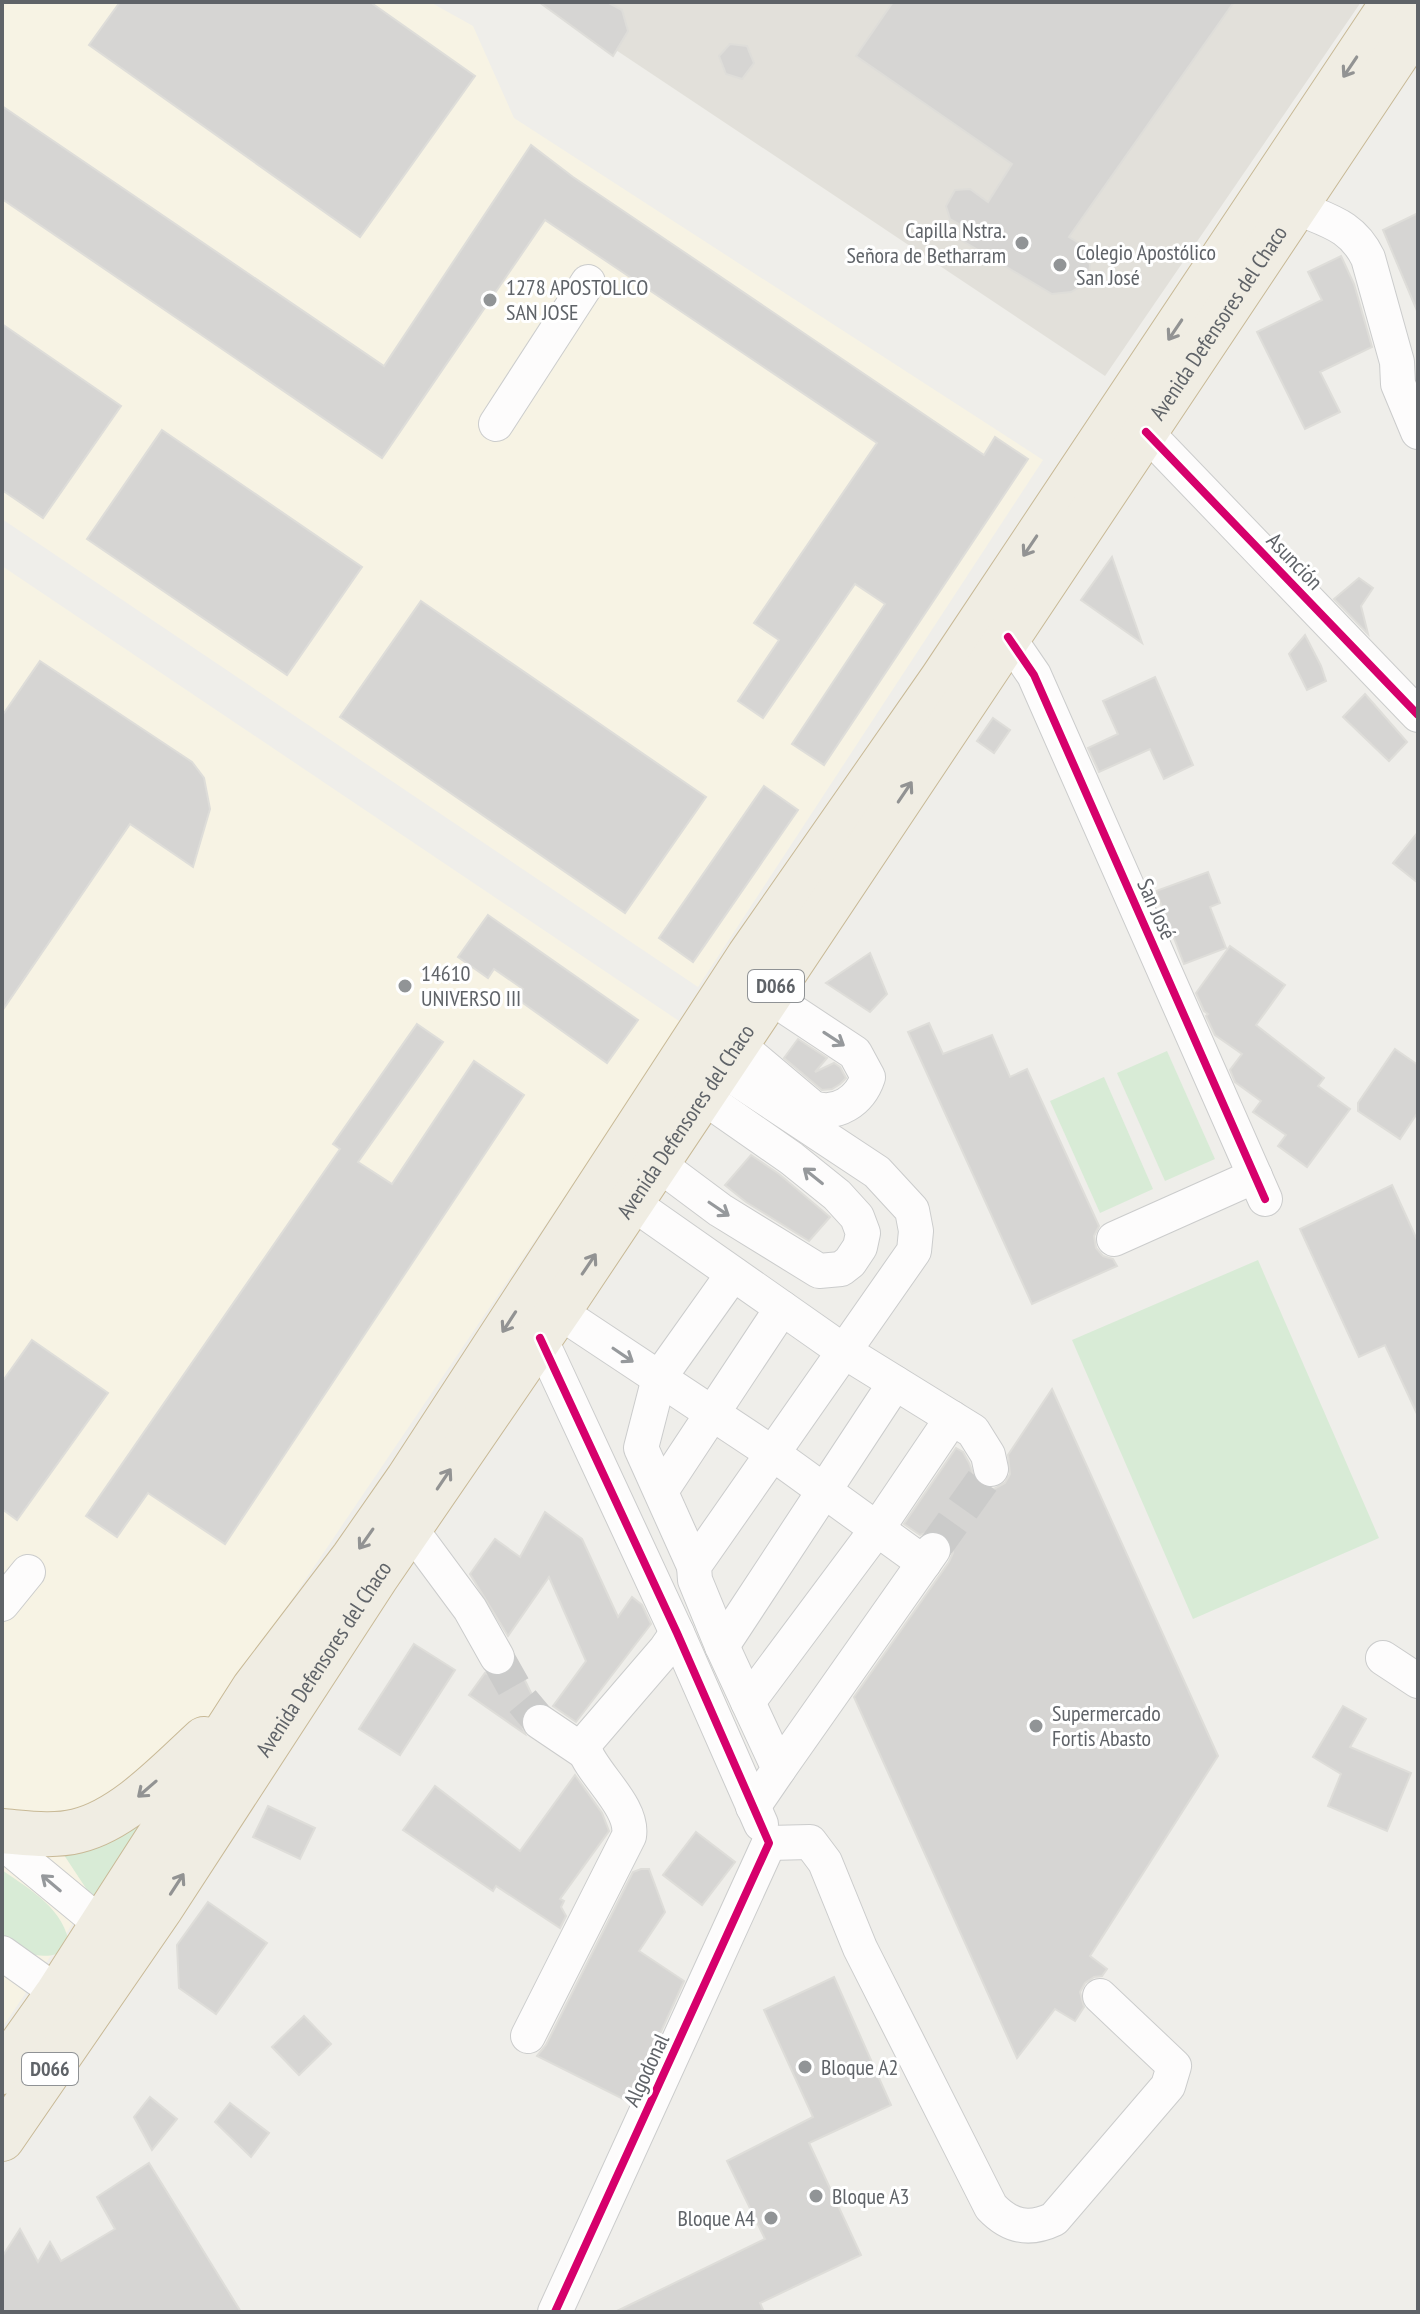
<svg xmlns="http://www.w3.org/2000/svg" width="1420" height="2314" font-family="'PT Sans Narrow',sans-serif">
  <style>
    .commercial { fill: #f7f3e4 }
    .education { fill: #e2e0da }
    .green { fill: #d8ebd6 }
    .building { fill: #d6d5d3; stroke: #deddd9; stroke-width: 2 }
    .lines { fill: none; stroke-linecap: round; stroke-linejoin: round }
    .minor-tunnel { stroke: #cbcbca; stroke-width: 34; stroke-dasharray: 34 17; stroke-linecap: butt }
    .minor-casing { stroke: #cbcccc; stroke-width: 36 }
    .highway-casing { stroke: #c8b996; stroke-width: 46 }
    .minor { stroke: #fdfcfc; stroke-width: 34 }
    .highway { stroke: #f0ede3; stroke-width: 44 }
    .cycleway-casing { stroke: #fff; stroke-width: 13 }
    .cycleway { stroke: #d6006c; stroke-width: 8 }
    .oneway { stroke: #929393 }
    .oneway2 { stroke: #96999c }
    .poi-dot { fill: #919496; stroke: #fff; stroke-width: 3 }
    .labels { text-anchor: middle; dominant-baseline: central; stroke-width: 6; stroke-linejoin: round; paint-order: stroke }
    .shield { fill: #fff; stroke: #8f9295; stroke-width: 2 }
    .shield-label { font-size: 20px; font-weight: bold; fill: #5f6368 }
    .poi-label { font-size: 22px; fill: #5f6368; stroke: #fff; text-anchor: start }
    .street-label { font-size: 22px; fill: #5f6368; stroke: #fff }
  </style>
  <rect width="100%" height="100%" fill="#efeeea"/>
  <g class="commercial">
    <path d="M2 2H430L473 26 514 118 1043 460 698 987 2 519Z"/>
    <path d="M2 566 682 1023 2 2028Z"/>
  </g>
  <path class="education" d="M544 2H1361L1105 376Z"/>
  <g class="green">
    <path d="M1167 1051 1215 1159 1165 1181 1117 1073Z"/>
    <path d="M1104 1077 1153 1189 1100 1213 1050 1101Z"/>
    <path d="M1258 1260 1379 1538 1193 1619 1072 1340Z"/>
    <path d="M174 1784 97 1905 64 1855C126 1843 134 1832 174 1784Z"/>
    <path d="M2 1870C32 1891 65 1909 70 1948 46 1963 26 1954 2 1942Z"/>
  </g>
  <g class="building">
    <path d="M120 2H370L475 76 360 237 89 45Z"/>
    <path d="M539 2H607L622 10 628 31 613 56Z"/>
    <path d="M893 2H1234L1069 237 1082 245 1090 265 1089 277 1083 285 1071 292 1052 294 961 240 968 229 950 219 946 206 955 190 970 189 988 202 1012 164 856 56Z"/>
    <path d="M730 44 747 46 754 63 742 79 726 74 719 56Z"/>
    <path d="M2 106 384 366 531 145 573 177 984 455 995 437 1028 459 824 765 792 744 885 604 855 584 763 718 738 701 779 640 754 623 877 443 545 220 382 458 2 199Z"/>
    <path d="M1418 213V313L1383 230Z"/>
    <path d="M1341 256 1354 284 1372 347 1320 372 1340 412 1305 429 1257 332 1322 300 1308 272Z"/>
    <path d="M2 324 121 406 43 518 2 490Z"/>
    <path d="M162 430 362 567 287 675 87 539Z"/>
    <path d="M1112 557 1142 643 1081 600Z"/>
    <path d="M1359 578 1373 588 1361 606 1368 634 1334 599Z"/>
    <path d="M421 601 706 797 625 913 340 717Z"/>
    <path d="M1305 635 1321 666 1326 681 1307 690 1289 654Z"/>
    <path d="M40 661 192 762 204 778 210 809 193 867 130 824 2 1011V716Z"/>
    <path d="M1155 677 1193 765 1164 779 1150 749 1099 772 1088 748 1118 734 1103 701Z"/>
    <path d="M1365 694 1407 742 1389 761 1343 717Z"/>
    <path d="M993 718 1010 730 994 753 977 741Z"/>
    <path d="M764 786 798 810 693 962 659 938Z"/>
    <path d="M1418 832V883L1393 863Z"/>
    <path d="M1208 872 1220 903 1210 907 1226 948 1184 964 1156 891Z"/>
    <path d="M488 915 638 1020 607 1063 516 998 523 989 494 969 488 978 458 957Z"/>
    <path d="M1230 946 1285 985 1256 1025 1324 1078 1318 1086 1350 1109 1307 1167 1278 1146 1286 1135 1253 1112 1261 1101 1235 1082 1230 1070 1242 1054 1215 1035 1206 1016 1208 1014 1204 1011 1196 993Z"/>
    <path d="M870 953 887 994 870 1012 826 983Z"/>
    <path d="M929 1023 943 1054 992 1035 1010 1077 1027 1069 1099 1226 1094 1236 1096 1248 1103 1256 1113 1259 1117 1266 1032 1304 908 1032Z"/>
    <path d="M417 1024 443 1042 358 1162 392 1184 474 1061 524 1095 225 1544 148 1493 117 1537 86 1516 340 1149 333 1144Z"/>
    <path d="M798 1039 827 1058 815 1072 834 1063 840 1067 846 1078 840 1084 832 1089 822 1090 784 1058Z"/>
    <path d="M1395 1049 1418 1065V1112L1400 1139 1358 1111V1103Z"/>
    <path d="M751 1155 779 1174 830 1217 809 1241 746 1202 725 1185Z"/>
    <path d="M1392 1185 1418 1242V1416L1385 1345 1359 1357 1300 1229Z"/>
    <path d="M32 1340 108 1393 17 1520 2 1509V1382Z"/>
    <path d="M1052 1389 1218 1756 1090 1956 1107 1969 1102 1976 1094 1977 1085 1983 1080 1992 1084 2007 1075 2021 1055 2009 1017 2058 854 1697 949 1562 953 1553 951 1542 944 1533 934 1530 920 1535 904 1524 956 1448 963 1452 969 1463 977 1483 986 1488 994 1489 1005 1483 1010 1474 1008 1455Z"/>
    <path d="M545 1512 582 1539 618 1617 632 1597 642 1605 651 1624 576 1722 553 1706 586 1661 549 1577 508 1636 470 1574 495 1539 520 1557Z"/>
    <path d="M414 1644 455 1670 400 1755 359 1729Z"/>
    <path d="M516 1662 536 1703 524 1710 520 1720 525 1734 469 1695 485 1673 496 1677 506 1675Z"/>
    <path d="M1343 1706 1366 1719 1350 1747 1411 1773 1387 1831 1328 1806 1341 1774 1313 1757Z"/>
    <path d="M575 1775 602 1813 609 1831 560 1899 564 1901 561 1907 566 1916 560 1928 496 1886 493 1891 403 1830 435 1786 520 1851Z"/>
    <path d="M268 1806 315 1828 300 1859 253 1837Z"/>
    <path d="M696 1832 735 1862 702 1905 663 1875Z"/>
    <path d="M641 1869H649L665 1912 639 1951 684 1981 629 2102 537 2056 546 2045 633 1872Z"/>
    <path d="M208 1902 267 1943 216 2014 179 1988 177 1945Z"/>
    <path d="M834 1977 891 2105 809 2143 861 2255 760 2303 764 2312H615L765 2239 727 2161 813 2117 764 2010Z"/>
    <path d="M304 2016 331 2044 299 2075 272 2047Z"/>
    <path d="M150 2097 177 2119 152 2150 134 2117Z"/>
    <path d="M230 2103 269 2133 251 2157 215 2122Z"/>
    <path d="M149 2163 241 2312H2V2257L20 2229 38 2262 50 2242 61 2261 115 2229 97 2197Z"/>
  </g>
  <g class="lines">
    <g class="minor-tunnel">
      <path d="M933 1550 991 1469"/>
      <path d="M497 1657 520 1698 540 1722"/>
    </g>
    <g class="minor-casing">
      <g id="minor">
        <path d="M1296 207C1328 221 1352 225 1368 258L1397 362 1398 384 1418 432"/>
        <path d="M496 424 588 282"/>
        <path d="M1146 432 1418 715"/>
        <path d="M1008 637 1034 675 1265 1199"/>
        <path d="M737 1044 813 1108C837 1116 860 1101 868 1077L855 1053 769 996"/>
        <path d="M720 1068 877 1172 912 1210 916 1231 914 1251 694 1566 695 1580 722 1646 779 1769 753 1807"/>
        <path d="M657 1163 720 1210 819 1271 841 1269 850 1262 860 1247 863 1233 857 1217 837 1195 791 1158 702 1096"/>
        <path d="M631 1202 842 1350 973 1431 988 1455 991 1469"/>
        <path d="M1114 1239 1255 1176"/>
        <path d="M558 1311 772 1453 924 1563"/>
        <path d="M540 1338 677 1633 761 1824"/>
        <path d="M661 1491 782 1308"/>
        <path d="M410 1528 470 1609 497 1657"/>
        <path d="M694 1566 641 1448 659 1378 733 1274"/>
        <path d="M2 1604 28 1572"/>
        <path d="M722 1646 895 1383"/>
        <path d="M1383 1658 1418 1681"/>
        <path d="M748 1702 877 1529 952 1418"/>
        <path d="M540 1722 586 1753"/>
        <path d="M779 1769 933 1550"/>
        <path d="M2 1842 101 1924"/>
        <path d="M769 1843 810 1842 825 1862 860 1948 991 2207C1010 2227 1029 2231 1054 2219L1168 2086 1174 2066 1100 1996"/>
        <path d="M2 1953 58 1993"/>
        <path d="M528 2036 629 1836C634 1807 593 1775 584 1749L586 1742 666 1649 677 1633"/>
        <path d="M555 2312 769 1843"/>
      </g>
    </g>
    <g class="highway-casing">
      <g id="highway">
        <path d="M2 1831C27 1833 53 1837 77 1831 124 1820 169 1771 204 1739"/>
        <path d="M2 2072 58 1993 254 1688 353 1558 408 1479 749 956 942 679 1393 2"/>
        <path id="s1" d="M2 2139 161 1908 377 1576 566 1300 1418 23"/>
      </g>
    </g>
    <use href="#minor" class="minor"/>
    <use href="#highway" class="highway"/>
    <g class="cycleway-casing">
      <g id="cycleway">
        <path d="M1146 432 1418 715"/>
        <path d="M1008 637 1034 675 1265 1199"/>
        <path d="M540 1338 677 1633 769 1843 555 2312"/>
      </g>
    </g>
    <use href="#cycleway" class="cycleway"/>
  </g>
  <defs><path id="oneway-shaft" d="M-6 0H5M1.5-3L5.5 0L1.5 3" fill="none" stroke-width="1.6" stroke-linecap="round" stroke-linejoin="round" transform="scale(2)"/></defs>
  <g class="oneway">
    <use href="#oneway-shaft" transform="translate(1350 67) rotate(124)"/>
    <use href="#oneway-shaft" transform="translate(1175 330) rotate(124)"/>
    <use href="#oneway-shaft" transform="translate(1030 546) rotate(124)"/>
    <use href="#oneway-shaft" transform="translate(905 792) rotate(-56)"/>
    <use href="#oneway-shaft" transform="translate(589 1264) rotate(-56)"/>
    <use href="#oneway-shaft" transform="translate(509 1322) rotate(123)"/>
    <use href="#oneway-shaft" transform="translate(444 1479) rotate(-56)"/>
    <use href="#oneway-shaft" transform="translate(366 1539) rotate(125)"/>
    <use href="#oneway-shaft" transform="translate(147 1789) rotate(139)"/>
    <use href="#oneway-shaft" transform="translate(177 1884) rotate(-57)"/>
  </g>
  <g class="oneway2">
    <use href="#oneway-shaft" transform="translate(834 1039) rotate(33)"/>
    <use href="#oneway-shaft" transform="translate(813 1176) rotate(-141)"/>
    <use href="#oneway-shaft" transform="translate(719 1209) rotate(34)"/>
    <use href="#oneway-shaft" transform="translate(623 1355) rotate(34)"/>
    <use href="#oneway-shaft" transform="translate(51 1883) rotate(-140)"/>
  </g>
  <g class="poi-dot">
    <circle cx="1022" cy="243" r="8"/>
    <circle cx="1060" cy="265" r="8"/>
    <circle cx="490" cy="300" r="8"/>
    <circle cx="405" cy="986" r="8"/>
    <circle cx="1036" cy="1726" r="8"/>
    <circle cx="805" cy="2067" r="8"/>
    <circle cx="816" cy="2196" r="8"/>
    <circle cx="771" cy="2218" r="8"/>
  </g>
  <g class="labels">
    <g class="shield">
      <rect x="748" y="970" width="56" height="32" rx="6"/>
      <rect x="22" y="2053" width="56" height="32" rx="6"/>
    </g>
    <g class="shield-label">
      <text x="776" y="986">D066</text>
      <text x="50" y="2069">D066</text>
    </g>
    <g class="poi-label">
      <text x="1006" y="230" text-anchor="end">Capilla Nstra.<tspan x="1006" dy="25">Señora de Betharram</tspan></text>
      <text x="1076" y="252">Colegio Apostólico<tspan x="1076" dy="25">San José</tspan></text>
      <text x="506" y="287">1278 APOSTOLICO<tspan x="506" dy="25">SAN JOSE</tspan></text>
      <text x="421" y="973">14610<tspan x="421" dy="25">UNIVERSO III</tspan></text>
      <text x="1052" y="1713">Supermercado<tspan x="1052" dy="25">Fortis Abasto</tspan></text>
      <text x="821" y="2067">Bloque A2</text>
      <text x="832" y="2196">Bloque A3</text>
      <text x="755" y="2218" text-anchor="end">Bloque A4</text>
    </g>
    <g class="street-label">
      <text stroke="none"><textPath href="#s1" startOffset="2186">Avenida Defensores del Chaco</textPath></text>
      <text transform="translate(1295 561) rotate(46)">Asunción</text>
      <text transform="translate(1157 909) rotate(66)">San José</text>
      <text stroke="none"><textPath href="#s1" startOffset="1226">Avenida Defensores del Chaco</textPath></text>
      <text stroke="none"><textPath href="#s1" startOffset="578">Avenida Defensores del Chaco</textPath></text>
      <text transform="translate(646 2070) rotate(-65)">Algodonal</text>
    </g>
  </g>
  <rect width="1420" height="2314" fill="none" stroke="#5f6368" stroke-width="8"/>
</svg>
